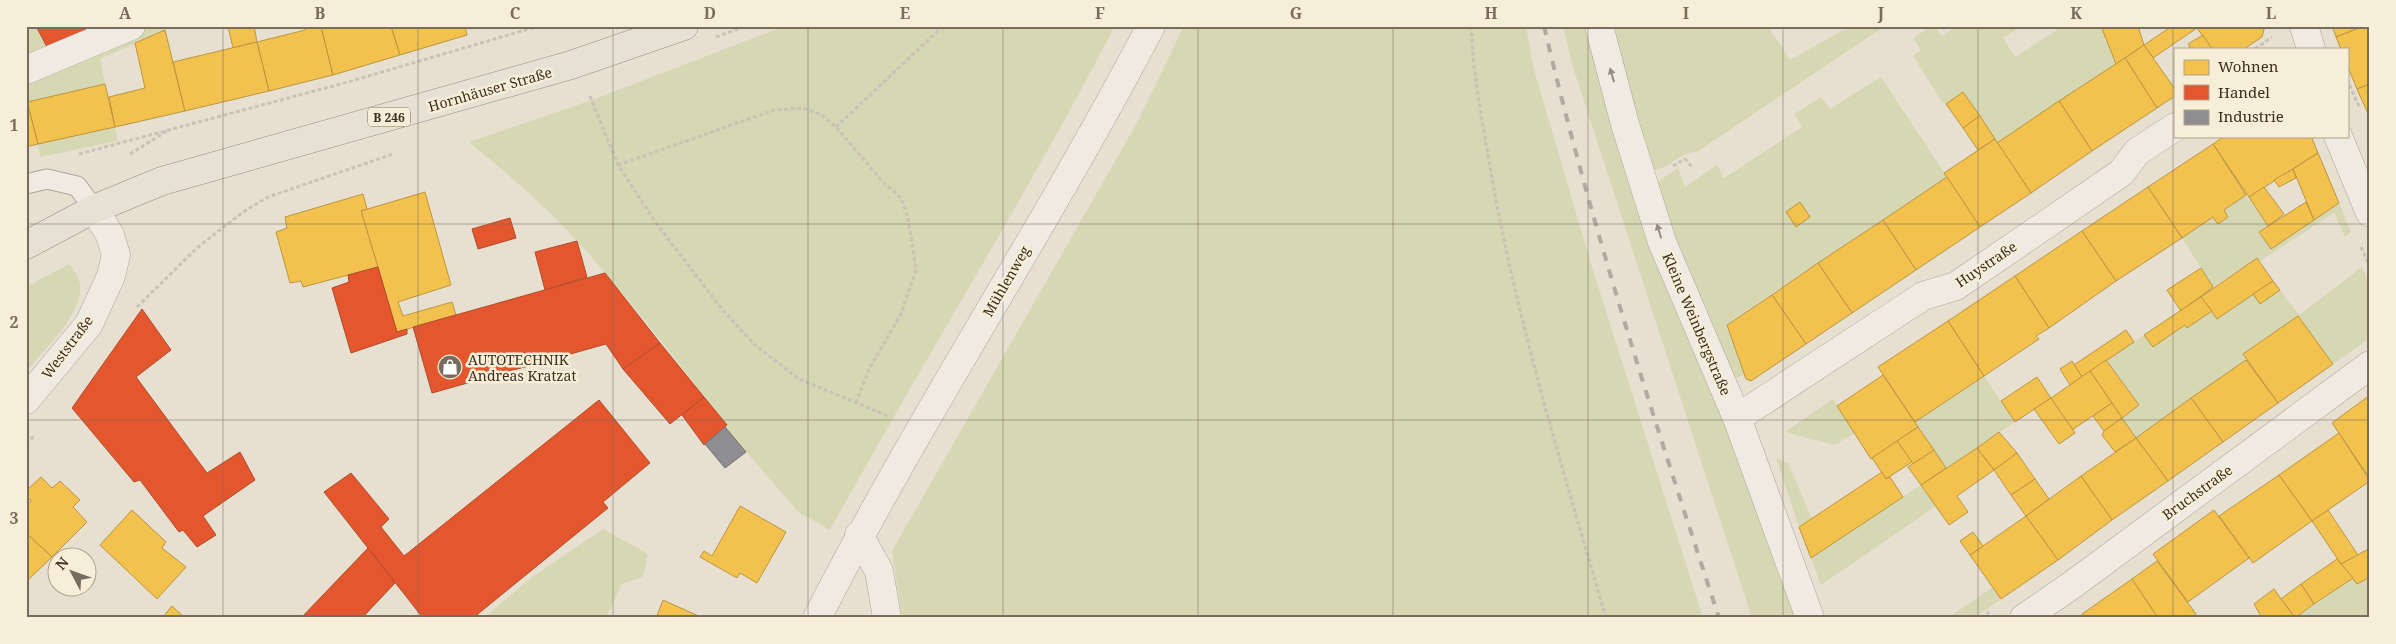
<svg xmlns="http://www.w3.org/2000/svg" width="2396" height="644" font-family="'Noto Serif',serif">
  <style>
    .green { fill: #d6d7b3; fill-rule: evenodd }
    .homes { fill: #f2c14e; stroke: #bc9540 }
    .shops { fill: #e4572e; stroke: #b24b2a }
    .industry { fill: #8d8d92; stroke: #757070 }
    .lines { fill: none; stroke-linecap: round; stroke-linejoin: round }
    .lane-casing { stroke: #ada599; stroke-width: 21 }
    .street-casing { stroke: #ada599; stroke-width: 29 }
    .primary-casing { stroke: #928b80; stroke-width: 29 }
    .path { stroke: #c8c2b9; stroke-width: 3; stroke-dasharray: 4 2.5; stroke-linecap: butt }
    .lane { stroke: #efebe3; stroke-width: 19 }
    .street { stroke: #efebe3; stroke-width: 28 }
    .primary { stroke: #e6e1d4; stroke-width: 28 }
    .rail { stroke: #afaaa2; stroke-width: 4; stroke-dasharray: 9 9; stroke-linecap: butt }
    .oneway { fill: #968c82 }
    .grid { fill: none; stroke: #786c5e; stroke-width: 1; stroke-opacity: 0.55 }
    .labels { text-anchor: middle; dominant-baseline: central; stroke-width: 5; stroke-linejoin: round; paint-order: stroke }
    .shield { fill: #f7eed8; stroke: #756857; stroke-width: 1 }
    .shield-label { font-size: 12px; font-weight: bold; fill: #3d2e20 }
    .street-label { font-size: 14px; fill: #3d2e20; stroke: #f7eed8 }
    .poi-label { font-size: 14px; fill: #3d2e20; stroke: #f7eed8; text-anchor: start }
    .neatline { fill: none; stroke: #786c5e; stroke-width: 2 }
    .grid-label { font-size: 16px; text-anchor: middle; font-weight: bold; fill: #786c5e }
  </style>
  <rect width="100%" height="100%" fill="#e7e0d1"/>
  <g class="green">
    <path d="M26 26H36L47 47 26 56Z"/>
    <path d="M152 26H175L100 59 105 84 27 102 26 78Z"/>
    <path d="M785 26H1115C1026 197 923 361 830 530L798 512 725 427 727 425C678 363 631 300 578 242 545 206 507 173 469 142L592 100Z"/>
    <path d="M1184 26H1526L1534 70 1592 267 1703 618H902L892 551 1138 121Z"/>
    <path d="M1563 26H1585L1624 160 1726 425 1795 618H1752L1572 64Z"/>
    <path d="M1609 26H1768L1790 60 1851 26H1885L1697 152C1678 151 1668 172 1650 170Z"/>
    <path d="M1932 26H1935L1942 36 1958 26H2021L2003 38 2015 57 2063 26H2101L2116 64 1997 143 1964 93 1946 104 1942 102 1913 56 1921 50 1913 38Z"/>
    <path d="M1881 77 1947 177 1727 324 1744 375 1736 378 1724 367 1686 277 1656 183 1678 168 1685 187 1717 165 1724 178 1802 127 1794 114 1821 97 1830 109ZM1800 202 1810 217 1796 226 1786 212Z"/>
    <path d="M115 127 118 141 40 157 38 144Z"/>
    <path d="M2246 195 2268 226 2260 232 2271 249 2339 203 2351 232 2345 237 2334 213 2260 261 2257 258 2213 287 2182 238 2213 217 2218 223 2228 217 2224 210Z"/>
    <path d="M69 264C74 270 78 276 80 284 84 312 43 352 26 371V287Z"/>
    <path d="M2362 267 2370 285V338L2333 364 2298 316 2243 354 2246 360 2136 438 2122 418 2139 405 2106 360 2144 335 2153 347 2185 325 2188 327 2212 311 2218 318 2253 294 2260 304 2280 290 2299 315Z"/>
    <path d="M1984 376 2015 422 1946 468 1915 422Z"/>
    <path d="M1833 399 1855 433 1834 445 1785 432Z"/>
    <path d="M1776 458 1788 463 1812 519 1799 527Z"/>
    <path d="M1921 485 1936 506 1821 585 1811 558Z"/>
    <path d="M603 529 648 554 643 577 622 584 606 618H484L532 577Z"/>
    <path d="M2370 577V618H2296L2353 578 2357 584Z"/>
    <path d="M1993 587 2001 599 1974 618H1948Z"/>
  </g>
  <g class="homes">
    <path d="M228 26H254L257 42 233 48Z"/>
    <path d="M305 26H321L333 75 269 91 257 42 305 30Z"/>
    <path d="M321 26H391L400 55 333 75Z"/>
    <path d="M391 26H465L467 35 400 55Z"/>
    <path d="M2101 26H2138L2144 45 2116 64Z"/>
    <path d="M2172 26 2197 28 2153 58 2144 45Z"/>
    <path d="M2199 26H2265L2262 37 2244 49H2212L2197 28Z"/>
    <path d="M2332 26H2364L2336 37Z"/>
    <path d="M2364 26H2370V84L2357 89 2347 65V49H2341L2336 37Z"/>
    <path d="M165 30 185 111 115 127 109 97 145 88 135 43Z"/>
    <path d="M2203 35 2212 49H2191L2188 44Z"/>
    <path d="M257 42 269 91 185 111 173 62Z"/>
    <path d="M2144 45 2175 89V96L2157 108 2125 58Z"/>
    <path d="M2125 58 2157 108 2092 151 2059 101Z"/>
    <path d="M105 84 115 127 38 144 27 102Z"/>
    <path d="M2370 84V118L2357 89Z"/>
    <path d="M1963 92 1980 116 1963 128 1946 104Z"/>
    <path d="M26 98 38 144 26 147Z"/>
    <path d="M2059 101 2092 151 2031 193 1997 143Z"/>
    <path d="M1980 116 1995 139 1978 150 1963 128Z"/>
    <path d="M2224 136H2311L2318 153 2249 197 2213 144Z"/>
    <path d="M1995 139 2031 193 1980 227 1944 173Z"/>
    <path d="M2213 144 2246 195 2224 210 2228 217 2218 224 2213 217 2182 238 2148 187Z"/>
    <path d="M2318 153 2339 203 2314 220 2293 169Z"/>
    <path d="M2293 169 2296 178 2279 187 2274 180Z"/>
    <path d="M1947 177 1980 227 1916 270 1883 220Z"/>
    <path d="M2148 187 2182 238 2116 281 2082 231Z"/>
    <path d="M2264 187 2284 214 2268 226 2249 197Z"/>
    <path d="M425 192 451 285 398 302 403 316 452 302 456 315 397 332 361 211Z"/>
    <path d="M363 194 367 209 361 211 378 267 303 287 301 281 290 283 276 232 287 228 285 217Z"/>
    <path d="M1800 202 1810 217 1796 227 1786 212Z"/>
    <path d="M2306 202 2314 220 2271 249 2259 232Z"/>
    <path d="M1883 220 1916 270 1852 313 1818 263Z"/>
    <path d="M2082 231 2116 281 2049 328 2015 276Z"/>
    <path d="M2257 258 2273 281 2217 319 2201 297Z"/>
    <path d="M1818 263 1852 313 1806 344 1772 295Z"/>
    <path d="M2201 268 2213 287 2181 311 2167 290Z"/>
    <path d="M2015 276 2049 328 2036 336 2039 339 1984 376 1948 321Z"/>
    <path d="M2273 281 2280 290 2260 304 2253 294Z"/>
    <path d="M1772 295 1806 344 1751 381 1746 379 1727 325Z"/>
    <path d="M2201 297 2212 311 2187 328 2185 325 2153 347 2144 335Z"/>
    <path d="M2298 316 2333 364 2278 403 2243 354Z"/>
    <path d="M1948 321 1984 376 1915 422 1878 367Z"/>
    <path d="M2126 330 2134 342 2082 377 2074 365Z"/>
    <path d="M2106 360 2139 405 2122 418 2090 371Z"/>
    <path d="M2246 360 2278 403 2223 442 2191 398Z"/>
    <path d="M2072 361 2082 377 2070 385 2060 369Z"/>
    <path d="M2090 371 2112 403 2072 430 2051 398Z"/>
    <path d="M1883 375 1918 427 1871 459 1837 406Z"/>
    <path d="M2037 377 2051 398 2015 422 2001 401Z"/>
    <path d="M2370 395V474L2368 476 2332 423Z"/>
    <path d="M2051 398 2075 433 2059 444 2034 409Z"/>
    <path d="M2191 398 2223 442 2168 481 2136 438Z"/>
    <path d="M2112 403 2122 418 2104 431 2093 416Z"/>
    <path d="M2122 418 2136 438 2115 452 2102 435 2104 431Z"/>
    <path d="M1918 427 1934 450 1913 464 1897 441Z"/>
    <path d="M1999 432 2017 453 1994 470 1977 448Z"/>
    <path d="M2339 433 2370 481 2312 521 2279 475Z"/>
    <path d="M2136 438 2168 481 2112 520 2081 476Z"/>
    <path d="M1897 441 1912 462 1886 479 1872 458Z"/>
    <path d="M1977 448 1994 470 1957 496 1968 512 1949 525 1921 485Z"/>
    <path d="M1934 450 1946 468 1921 485 1908 467Z"/>
    <path d="M2017 453 2035 479 2011 495 1994 470Z"/>
    <path d="M1882 472 1886 479 1890 477 1903 497 1811 558 1799 527Z"/>
    <path d="M2279 475 2312 521 2253 563 2219 516Z"/>
    <path d="M2081 476 2112 520 2058 560 2026 516Z"/>
    <path d="M41 477 52 488 60 481 80 500 73 507 87 522 52 557 26 533V506L31 501 26 495V491Z"/>
    <path d="M2035 479 2049 499 2026 516 2011 495Z"/>
    <path d="M740 506 786 532 757 583 740 573 737 578 700 557 704 551 712 556Z"/>
    <path d="M132 510 166 542 162 548 186 567 157 599 100 545Z"/>
    <path d="M2214 510 2249 558 2188 602 2153 554Z"/>
    <path d="M2328 510 2358 555 2341 564 2312 521Z"/>
    <path d="M2026 516 2058 560 2001 599 1970 555Z"/>
    <path d="M1973 532 1983 546 1970 555 1960 541Z"/>
    <path d="M26 533 52 557 26 582Z"/>
    <path d="M2370 548V577L2357 584 2341 564Z"/>
    <path d="M2337 559 2353 578 2314 604 2301 584Z"/>
    <path d="M2157 561 2196 614 2190 618H2158L2132 579Z"/>
    <path d="M2132 579 2158 618H2085L2082 614Z"/>
    <path d="M2301 584 2314 604 2295 618 2281 599Z"/>
    <path d="M2274 589 2281 599 2295 618H2262L2254 604Z"/>
    <path d="M663 600 703 618H656Z"/>
    <path d="M172 606 185 618H162Z"/>
  </g>
  <g class="shops">
    <path d="M36 26H94L47 47Z"/>
    <path d="M510 218 516 238 478 249 472 229Z"/>
    <path d="M577 241 587 277 545 290 535 252Z"/>
    <path d="M378 267 397 332 407 329V334L351 353 332 288 349 282 348 275Z"/>
    <path d="M605 273 660 343 623 369 606 344 432 393 413 327Z"/>
    <path d="M142 309 171 350 136 377 207 473 240 452 255 480 203 516 216 535 197 547 183 530 179 532 140 480 134 482 72 408Z"/>
    <path d="M660 343 704 397 670 424 623 369Z"/>
    <path d="M704 397 727 425 704 445 682 415Z"/>
    <path d="M599 400 650 463 603 502 608 508 473 618H423L324 492 351 473 389 519 381 527 404 556Z"/>
    <path d="M368 548 395 583 362 618H301Z"/>
  </g>
  <path class="industry" d="M725 427 746 452 725 468 705 444Z"/>
  <g class="lines">
    <g class="lane-casing">
      <path id="lane" d="M26 184 47 179 77 186 94 209"/>
    </g>
    <g class="street-casing">
      <g id="street">
        <path d="M1599 26 1625 124 1662 242 1737 418 1810 618"/>
        <path d="M2304 26 2311 49"/>
        <path d="M26 70 131 26"/>
        <path d="M2338 136 2370 213"/>
        <path d="M26 400 89 324 111 276 116 255 110 235 94 209"/>
        <path d="M1737 418 1923 296 1956 286 2121 173 2137 152 2175 127"/>
        <path d="M859 535 879 571 887 618"/>
        <path d="M817 618C920 416 1046 227 1151 26"/>
        <path d="M2024 618 2072 585 2370 365"/>
      </g>
    </g>
    <g class="primary-casing">
      <path id="primary" d="M26 245 94 209 162 181 571 65 684 26"/>
    </g>
    <g class="path">
      <path d="M1471 26C1473 72 1481 116 1489 161 1515 316 1562 466 1606 618"/>
      <path d="M716 37 746 26"/>
      <path d="M2255 49 2272 37"/>
      <path d="M2347 79 2360 109"/>
      <path d="M590 96 618 165 656 223 721 308 755 345 799 379 888 416"/>
      <path d="M836 127 943 26"/>
      <path d="M79 154 348 82 539 26"/>
      <path d="M130 154 167 131"/>
      <path d="M618 165 774 110 802 108 820 114 836 127 882 181 901 198 908 218 916 270 901 314 869 369 856 403"/>
      <path d="M1673 166 1685 159 1693 168"/>
      <path d="M2361 247 2370 267"/>
      <path d="M137 307 198 247 243 212 268 197 393 154"/>
      <path d="M26 444 35 435"/>
      <path d="M1982 618 1989 612"/>
    </g>
    <use href="#lane" class="lane"/>
    <use href="#street" class="street"/>
    <use href="#primary" class="primary"/>
    <path class="rail" d="M1544 26C1591 227 1655 422 1719 618"/>
  </g>
  <defs><path id="oneway-solid" d="M-6-.8H1V-3.2L6.5 0L1 3.2V.8H-6Z" transform="scale(1.25)"/></defs>
  <g class="oneway">
    <use href="#oneway-solid" transform="translate(1612 75) rotate(-106)"/>
    <use href="#oneway-solid" transform="translate(1659 231) rotate(-107)"/>
  </g>
  <path class="grid" d="M223 26V618M418 26V618M613 26V618M808 26V618M1003 26V618M1198 26V618M1393 26V618M1588 26V618M1783 26V618M1978 26V618M2173 26V618M26 224H2370M26 420H2370"/>
  <defs>
    <g id="shop-disc" transform="scale(1.25)"><circle r="9.5" fill="#786c5e" stroke="#f7eed8"/><path d="M-5-2.5h2.3a2.7 3.5 0 0 1 5.4 0H5L5.5 6h-11ZM-1.5-2.5h3a1.5 2.3 0 0 0-3 0Z" fill="#fff"/></g>
  </defs>
  <g fill-rule="evenodd">
    <use href="#shop-disc" x="450" y="367"/>
  </g>
  <g class="labels">
    <rect class="shield" x="368" y="107.5" width="42" height="19" rx="4"/>
    <g class="shield-label">
      <text x="389" y="117">B 246</text>
    </g>
    <g class="street-label">
      <text transform="translate(490 89) rotate(-16)">Hornhäuser Straße</text>
      <text transform="translate(1986 264) rotate(-34)">Huystraße</text>
      <text transform="translate(1006 281) rotate(-60)">Mühlenweg</text>
      <text transform="translate(1697 324) rotate(67)">Kleine Weinbergstraße</text>
      <text transform="translate(67 347) rotate(-53)">Weststraße</text>
      <text transform="translate(2197 492) rotate(-36)">Bruchstraße</text>
    </g>
    <g class="poi-label">
      <text x="468" y="359">AUTOTECHNIK<tspan x="468" dy="16">Andreas Kratzat</tspan></text>
    </g>
  </g>
  <rect width="2396" height="644" fill="none" stroke="#f7eed8" stroke-width="55"/>
  <rect x="2174" y="48" width="175" height="90" fill="#f7eed8" stroke="#ada18e"/>
  <rect x="2184" y="60" width="25" height="15" fill="#f2c14e" stroke="#ada18e"/>
  <text x="2218" y="72" font-size="15" fill="#3d2e20">Wohnen</text>
  <rect x="2184" y="85" width="25" height="15" fill="#e4572e" stroke="#ada18e"/>
  <text x="2218" y="98" font-size="15" fill="#3d2e20">Handel</text>
  <rect x="2184" y="110" width="25" height="15" fill="#8d8d92" stroke="#ada18e"/>
  <text x="2218" y="122" font-size="15" fill="#3d2e20">Industrie</text>
  <g transform="translate(72 572) rotate(311)"><circle r="24" fill="#f7eed8" stroke="#ada18e"/>
  <path d="M0-4L9 19L0 12L-9 19Z" fill="#786c5e"/>
  <text y="-8" font-size="14" font-weight="bold" text-anchor="middle" fill="#3d2e20">N</text>
  </g>
  <rect x="28" y="28" width="2340" height="588" class="neatline"/>
  <g class="grid-label">
    <text x="125" y="19">A</text>
    <text x="320" y="19">B</text>
    <text x="515" y="19">C</text>
    <text x="710" y="19">D</text>
    <text x="905" y="19">E</text>
    <text x="1100" y="19">F</text>
    <text x="1296" y="19">G</text>
    <text x="1491" y="19">H</text>
    <text x="1686" y="19">I</text>
    <text x="1881" y="19">J</text>
    <text x="2076" y="19">K</text>
    <text x="2271" y="19">L</text>
    <text x="14" y="131">1</text>
    <text x="14" y="328">2</text>
    <text x="14" y="524">3</text>
  </g>
</svg>
